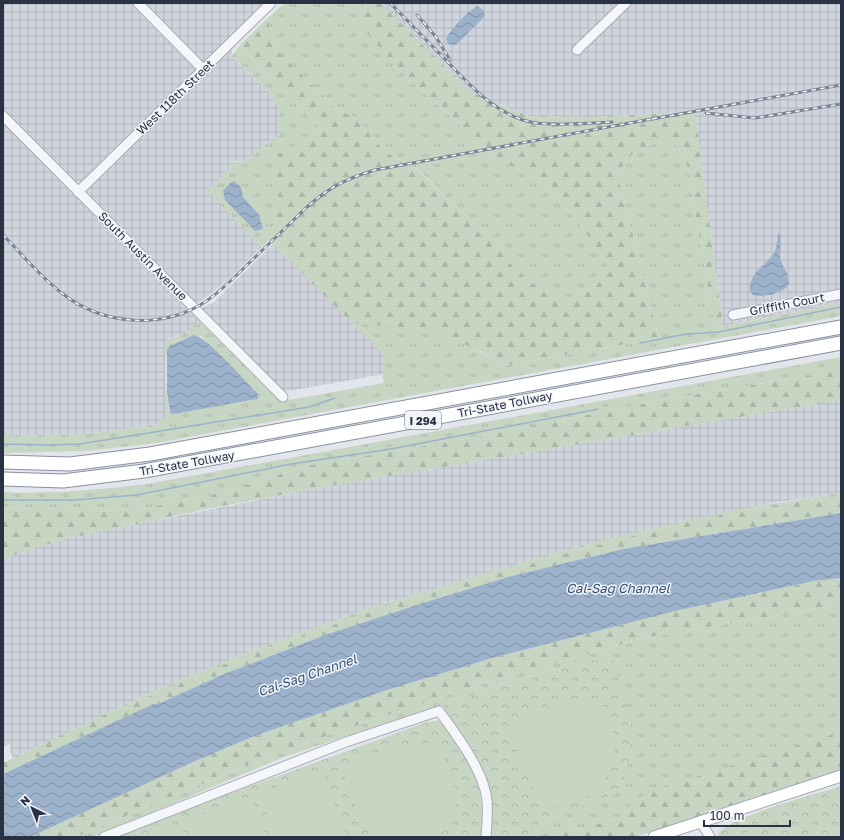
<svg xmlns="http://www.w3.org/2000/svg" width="844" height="840" font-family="'Golos Text',sans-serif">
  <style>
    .industrial { fill: url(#industrial-grid) }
    .grass { fill: url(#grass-tufts); fill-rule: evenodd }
    .forest { fill: url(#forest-firs) }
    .park { fill: url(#park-crowns) }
    .pitch { fill: #c7d5c3 }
    .water { fill: url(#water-waves) }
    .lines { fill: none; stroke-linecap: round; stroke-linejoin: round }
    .stream { stroke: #9cb2cb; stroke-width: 1.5 }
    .minor-casing { stroke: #a7acb5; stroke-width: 11 }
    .major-casing { stroke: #a1a9b7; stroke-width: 13 }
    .highway-casing { stroke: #8992a2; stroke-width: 15 }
    .minor { stroke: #f5f6f9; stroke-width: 9 }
    .major { stroke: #fff; stroke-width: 11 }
    .highway { stroke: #fff; stroke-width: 13 }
    .rail-casing { stroke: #7b8495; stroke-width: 3 }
    .rail { stroke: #f2f4f8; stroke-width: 1.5; stroke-dasharray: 4.5; stroke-linecap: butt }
    .labels { text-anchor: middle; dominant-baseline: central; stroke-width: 3; stroke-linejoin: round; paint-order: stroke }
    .shield { fill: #f2f4f8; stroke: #656c79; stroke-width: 1 }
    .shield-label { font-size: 11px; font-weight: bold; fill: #293243 }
    .street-label { font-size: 12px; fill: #293243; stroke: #f2f4f8 }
    .water-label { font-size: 13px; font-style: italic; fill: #325178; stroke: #f2f4f8 }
  </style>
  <defs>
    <pattern id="industrial-grid" width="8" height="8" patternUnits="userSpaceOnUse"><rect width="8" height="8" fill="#d0d4dd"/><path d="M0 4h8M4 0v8" fill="none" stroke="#b3b6bf"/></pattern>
    <pattern id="grass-tufts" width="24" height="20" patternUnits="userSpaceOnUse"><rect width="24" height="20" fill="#c7d5c3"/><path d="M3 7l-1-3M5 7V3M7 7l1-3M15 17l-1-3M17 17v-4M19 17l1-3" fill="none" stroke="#abb7a9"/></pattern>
    <pattern id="forest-firs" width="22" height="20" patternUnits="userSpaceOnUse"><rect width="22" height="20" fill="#c7d5c3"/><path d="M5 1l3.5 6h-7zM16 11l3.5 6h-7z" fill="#abb7a9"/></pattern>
    <pattern id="park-crowns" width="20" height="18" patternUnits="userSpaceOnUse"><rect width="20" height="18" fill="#c7d5c3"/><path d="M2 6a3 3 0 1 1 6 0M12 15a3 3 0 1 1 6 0" fill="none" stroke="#abb7a9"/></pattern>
    <pattern id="water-waves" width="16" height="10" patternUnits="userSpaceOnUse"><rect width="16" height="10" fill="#9cb2cb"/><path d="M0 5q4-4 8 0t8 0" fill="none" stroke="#7f91a6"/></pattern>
  </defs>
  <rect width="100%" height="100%" fill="#e2e5eb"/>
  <g class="industrial">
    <path d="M3 3H265L81 182 77 183 73 182 3 111Z"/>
    <path d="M381 3H841V303L723 326 695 112 593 117 528 116 469 91Z"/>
    <path d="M231 48 234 59 275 98 273 100 279 108 278 127 282 128V132L272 142 270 140 246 161H231L232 167 207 191 262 247 226 282 201 301 194 304 85 191Z"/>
    <path d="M3 122 203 325 195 324 186 333 167 340 165 343V423L87 434 3 436Z"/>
    <path d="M273 244 384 354V374L283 392 199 309 213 303Z"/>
    <path d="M841 400V493L777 502 599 541 551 554 366 609 251 651 163 687 13 758 10 752V744L3 747V561L18 553 66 539 132 525 319 488Z"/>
  </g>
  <g class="grass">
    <path d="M284 3H366L360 11 396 67 493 156 538 180 570 212 598 249 608 267 597 285 580 295 561 299 541 290 514 269 497 243 476 226 419 170 385 152 354 117 338 111 273 46 274 33 266 20Z"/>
    <path d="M240 45 320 128C302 140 289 153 275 169L281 189 273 208 280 229 262 247 207 191 232 167 229 162 246 161 270 140 272 142 282 132V128H278L279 108 273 100 274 98 232 56Z"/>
    <path d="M659 141 676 145 687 164 715 328 841 303V316L156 443 88 451 3 453V436L87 434 159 424 158 420 165 418V343L167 340 180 336 195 324 203 325 276 398 283 401 384 383 382 374H384V354L352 323C380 325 413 326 439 333 462 340 483 353 502 366L659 338 620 184 621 168 633 153ZM194 335 201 336 209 344 258 394V399L174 414 169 411C167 398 161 354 171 345 176 341 188 338 194 335Z"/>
    <path d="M841 357V370L658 401 455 441 310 465 225 492 137 510 102 512 3 508V492C51 494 99 490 147 484Z"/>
    <path d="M841 493V495L746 510 687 522 574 551 404 600 265 649 101 716 163 687 251 651 366 609 551 554 599 541 734 510Z"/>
    <path d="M841 604V733L637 799 628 810 617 819 549 837H524L533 833 552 818 573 809 555 670 500 684 469 698 424 710 284 757 93 837H76L266 757 340 731 487 682 644 638Z"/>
  </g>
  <g class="forest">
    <path d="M366 3H381L469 91 528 116 593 117 695 112 723 326 715 328 687 164 676 145 659 141 633 153 621 168 620 184 659 338 502 366 482 352 439 333 396 327 352 323 269 240 280 229 273 208 281 189 275 169 278 154C294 148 306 137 320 128L240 45 266 20 274 33 273 46 338 111 354 116 385 152 418 170 476 226 497 243 514 269 541 290 561 299 580 295 597 285 608 267 598 249 570 212 538 180 493 156 396 67 362 27 360 11Z"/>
    <path d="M841 370V400L319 488 207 509 66 539 18 553 3 561V508L102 512 137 510 225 492 310 465 455 441 658 401Z"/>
    <path d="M841 495V513L623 549 512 576 426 602 325 635 224 674 158 704H153L3 774V763L101 716 217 668 265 649 404 600 574 551 687 522 746 510Z"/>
    <path d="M841 578V604L644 638 487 682 340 731 266 757 76 837H30L193 762 252 737 387 690 489 659 675 611 814 581Z"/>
    <path d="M841 732V771L635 837H549L617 819 628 810 637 799 650 791Z"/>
  </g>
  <g class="park">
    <path d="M612 656 631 725V754L623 782 612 795 552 818 533 833 524 837H492L491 805 477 762 442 705 469 698 500 684Z"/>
    <path d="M441 720C471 761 485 785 483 837H118L162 817 201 804 427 722Z"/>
    <path d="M841 786V837H719V832C745 811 808 797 841 786Z"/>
  </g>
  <g class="pitch">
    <path d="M599 698C604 707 609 717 612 727 620 755 610 783 584 798 573 804 560 805 548 807L527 777 509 730 514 720 546 708Z"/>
    <path d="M437 741C450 767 472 818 437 836 430 840 386 837 375 837L356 806 344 774 348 765 380 752Z"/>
    <path d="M322 770 347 837H275L259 793Z"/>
    <path d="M251 796 266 837H195L189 819Z"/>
    <path d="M180 823 185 837H141Z"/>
    <path d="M752 828 761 837H747L745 835Z"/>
  </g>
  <g class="water">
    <path d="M478 6 484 11 485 16 456 45 448 44 446 39C449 31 469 9 478 6Z"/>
    <path d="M234 181 241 187 243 197 259 215 263 229 255 231 225 200 223 191 229 184Z"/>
    <path d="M779 232C783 241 779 249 780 257 782 267 790 274 789 284 784 293 763 298 753 295L750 292C748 272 765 267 774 253 778 247 776 238 779 232Z"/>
    <path d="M194 335C205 335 248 384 258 394V399L174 414 170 413 167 392V349L171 345Z"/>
    <path d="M841 513V578L814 581 675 611 489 659 387 690 252 737 193 762 30 837H3V774L153 704H158L224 674 325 635 426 602 512 576 623 549Z"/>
  </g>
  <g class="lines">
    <g class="stream">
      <path d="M640 343 686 334 719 332 841 307"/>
      <path d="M3 444 51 445 80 444 309 407 335 398"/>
      <path d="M3 500H74L137 495 291 464 391 449 598 409"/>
    </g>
    <g class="minor-casing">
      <g id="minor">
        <path d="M138 3 203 69"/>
        <path d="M577 50 626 3"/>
        <path d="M3 116 283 397"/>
        <path d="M78 192 271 3"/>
        <path d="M733 315 841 294"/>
        <path d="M700 821 710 837"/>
        <path d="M104 837 346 742 439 711C456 734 484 771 487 800 488 812 487 825 486 837"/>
      </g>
    </g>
    <g class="major-casing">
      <path id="major" d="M654 837 841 776"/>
    </g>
    <g class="highway-casing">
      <g id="highway">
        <path d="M3 462 70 464 150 454 841 327"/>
        <path d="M3 479 63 481 144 471 841 343"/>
      </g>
    </g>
    <use href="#minor" class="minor"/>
    <use href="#major" class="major"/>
    <use href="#highway" class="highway"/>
    <g class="rail-casing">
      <g id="rail">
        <path d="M390 3C407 20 424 38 441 55 468 83 496 117 536 123 561 126 587 123 612 122"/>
        <path d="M417 15 436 37 450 60"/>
        <path d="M706 113 755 118 841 104"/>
        <path d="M652 119 841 85"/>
        <path d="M3 235C22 254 41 278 63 294 103 325 162 330 205 302 221 291 235 277 248 264 268 245 287 226 307 207 330 187 345 179 375 170L657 118"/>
      </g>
    </g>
    <use href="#rail" class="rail"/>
  </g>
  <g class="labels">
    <rect class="shield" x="405" y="411" width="36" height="18" rx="3"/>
    <g class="shield-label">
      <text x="423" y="420">I 294</text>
    </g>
    <g class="street-label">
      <text transform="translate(175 97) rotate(-44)">West 118th Street</text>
      <text transform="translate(143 256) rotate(45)">South Austin Avenue</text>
      <text transform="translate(787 304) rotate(-11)">Griffith Court</text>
      <text transform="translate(505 404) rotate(-11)">Tri-State Tollway</text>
      <text transform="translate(187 463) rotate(-10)">Tri-State Tollway</text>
    </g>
    <g class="water-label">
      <text x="618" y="588">Cal-Sag Channel</text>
      <text transform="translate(307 675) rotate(-19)">Cal-Sag Channel</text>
    </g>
  </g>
  <rect width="844" height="840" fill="none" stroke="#293243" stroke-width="8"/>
  <g transform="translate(32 808) rotate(317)" stroke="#f2f4f8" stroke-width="3" paint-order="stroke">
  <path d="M0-3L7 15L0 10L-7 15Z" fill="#293243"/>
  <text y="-6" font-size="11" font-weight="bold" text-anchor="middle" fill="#293243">N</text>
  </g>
  <path d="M704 820v6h86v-6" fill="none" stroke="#293243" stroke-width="2"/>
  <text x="710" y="820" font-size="12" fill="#293243" stroke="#f2f4f8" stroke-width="3" paint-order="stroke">100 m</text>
</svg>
